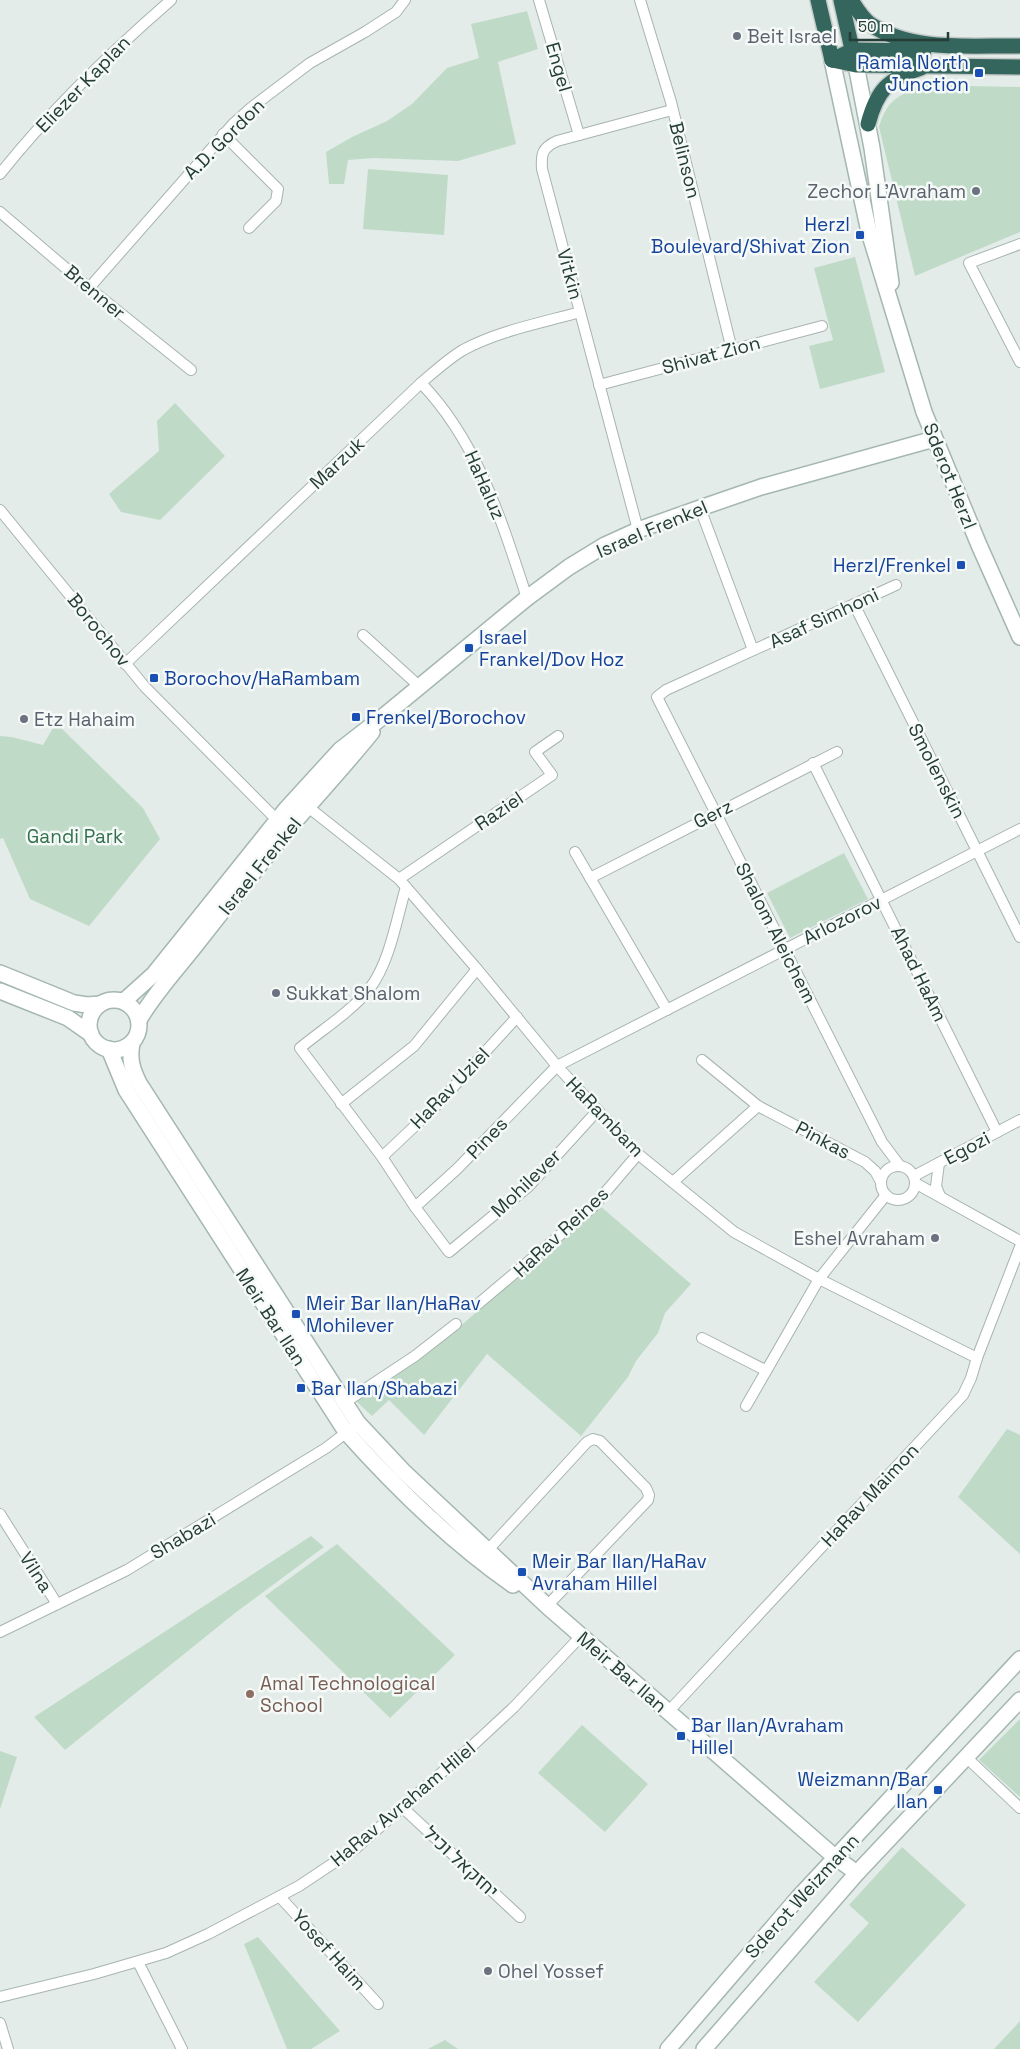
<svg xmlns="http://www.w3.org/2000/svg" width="1020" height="2049" font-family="'Space Grotesk',Heebo,sans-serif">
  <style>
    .green { fill: #bfdbc8 }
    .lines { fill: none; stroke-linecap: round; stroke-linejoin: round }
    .street-casing { stroke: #a7b4b0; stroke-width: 12 }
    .secondary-casing { stroke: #a4b7b1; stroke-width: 18 }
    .highway-casing { stroke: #c2c9c7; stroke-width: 18 }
    .street { stroke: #fff; stroke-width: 10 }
    .secondary { stroke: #fff; stroke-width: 15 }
    .highway { stroke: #34665e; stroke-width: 15 }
    .worship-dot { fill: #6b7280; stroke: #f5f9f7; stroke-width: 2 }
    .transit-dot { fill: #1a4fb4; stroke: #f5f9f7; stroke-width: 2 }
    .education-dot { fill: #8d6e63; stroke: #f5f9f7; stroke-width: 2 }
    .labels { text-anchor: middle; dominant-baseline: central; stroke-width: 5; stroke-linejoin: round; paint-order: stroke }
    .worship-label { font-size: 19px; fill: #5b616d; stroke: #f5f9f7; text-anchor: start }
    .transit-label { font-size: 19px; fill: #164399; stroke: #f5f9f7; text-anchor: start }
    .street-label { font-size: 19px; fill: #253d37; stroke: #f5f9f7 }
    .park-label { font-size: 19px; fill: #33704d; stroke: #f5f9f7 }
    .education-label { font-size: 19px; fill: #785e54; stroke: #f5f9f7; text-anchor: start }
  </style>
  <rect width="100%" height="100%" fill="#e4ece9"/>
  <g class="green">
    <path d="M527 11 538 49 498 62 516 144 458 161 373 158 348 160 344 184H329L326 152 352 137 387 121 412 104 447 68 479 58 471 24Z"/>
    <path d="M920 85 1020 87V232L915 276 879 127C887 100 896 98 920 85Z"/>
    <path d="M368 169 448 175 444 235 363 229Z"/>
    <path d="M855 257 885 372 820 389 809 346 833 340 814 268Z"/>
    <path d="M175 403 225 456 160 520 121 512 109 494 159 451 157 421Z"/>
    <path d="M56 723 143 808 160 839 89 926 30 899 3 838 0 839V736L12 737 43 745Z"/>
    <path d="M844 853 868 899 790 938 767 893Z"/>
    <path d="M599 1205 691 1284 665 1313 658 1333 636 1361 628 1377 581 1436 487 1354 424 1435 389 1400 372 1416 356 1401 449 1336Z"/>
    <path d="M1007 1429 1020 1435V1554L958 1497Z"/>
    <path d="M311 1536 324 1547 235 1613 65 1750 34 1717Z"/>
    <path d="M337 1544 455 1655 390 1718 265 1596Z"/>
    <path d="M1020 1719V1797L979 1760Z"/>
    <path d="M582 1725 648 1784 605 1832 538 1773Z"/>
    <path d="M0 1751 17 1757 0 1809Z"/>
    <path d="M902 1847 966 1905 858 2022 814 1982 869 1923 849 1905Z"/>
    <path d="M258 1937 340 2031 311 2049H287L244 1944Z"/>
    <path d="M1020 2021V2049H994Z"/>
    <path d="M445 2040 458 2049H428Z"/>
  </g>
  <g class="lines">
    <g class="street-casing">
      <g id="street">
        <path d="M539 0 579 135"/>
        <path d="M640 0 671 102 732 350"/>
        <path d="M223 134 278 189 276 201 249 228"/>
        <path d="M0 174C50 111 110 53 171 0"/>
        <path d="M0 212 89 288 191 370"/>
        <path d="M1020 244 969 263 1020 362"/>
        <path d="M89 288 233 124 252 107 310 63 365 32 396 12 405 0"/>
        <path d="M421 383C478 442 502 522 527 598"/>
        <path d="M599 385 822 326"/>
        <path d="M700 508 753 650"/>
        <path d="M0 510 145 687 282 825"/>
        <path d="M638 530 542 169C541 154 542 148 557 141L672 110"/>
        <path d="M896 585 666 690 657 697 882 1142 900 1166"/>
        <path d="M854 604 1020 937"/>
        <path d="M363 635 419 686"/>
        <path d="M125 664 421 383C434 372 448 359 463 350 498 331 541 323 580 312"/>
        <path d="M813 763 997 1132"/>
        <path d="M303 803 399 879 477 969 557 1066 638 1154 734 1232 819 1279 977 1358"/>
        <path d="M575 852 667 1010"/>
        <path d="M590 878 837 752"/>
        <path d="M399 879 552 775 535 752 558 736"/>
        <path d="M406 887C397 917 390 962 370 988 352 1011 323 1029 300 1048L382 1157 415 1207 449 1252 529 1186 598 1110"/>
        <path d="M702 1060 758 1106 865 1162 875 1171 881 1182"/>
        <path d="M341 1104 414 1046 477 969"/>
        <path d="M382 1157 435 1107 517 1017"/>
        <path d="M939 1163 936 1186 940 1196"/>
        <circle cx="898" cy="1183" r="17"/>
        <path d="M914 1176 1020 1120"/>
        <path d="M674 1181 758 1106"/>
        <path d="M915 1183 1020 1241"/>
        <path d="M415 1207 457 1169 557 1066 1020 829"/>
        <path d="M478 1304 592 1208 638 1154"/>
        <path d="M702 1338 765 1370"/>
        <path d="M344 1403 415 1356 456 1324"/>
        <path d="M746 1406 819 1279 886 1195"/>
        <path d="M0 1514 57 1604"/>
        <path d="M487 1551 587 1442 593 1439 600 1441 646 1488 649 1495 648 1500 547 1606"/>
        <path d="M0 1632 127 1570 326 1448 351 1429"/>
        <path d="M668 1712 963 1395 971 1378 977 1358 1020 1247"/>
        <path d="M967 1758 1020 1808"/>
        <path d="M402 1807 520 1917"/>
        <path d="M280 1897 378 2004"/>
        <path d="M138 1962 182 2049"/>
        <path d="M0 1997 94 1974 166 1953 208 1934 299 1886 356 1848 472 1746 514 1707 581 1636"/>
        <path d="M0 2023 8 2049"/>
      </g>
    </g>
    <g class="secondary-casing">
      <g id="secondary">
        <path d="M832 60 869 232 924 412 979 545 1020 637"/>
        <path d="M856 65 872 148 891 283"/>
        <path d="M0 973 74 1003 87 1005 100 1004"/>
        <path d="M0 991 68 1018 91 1034"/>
        <circle cx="114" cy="1025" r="25"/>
        <path d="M124 1001 154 974 287 808 340 750 385 715 527 598 569 567 605 545 638 530 700 508 761 487 934 439"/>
        <path d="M139 1020C155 992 179 967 199 941 231 900 264 859 297 819 322 790 348 762 372 732"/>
        <path d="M132 1043C129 1059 132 1069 139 1083L358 1423 403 1471 547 1606 836 1858 857 1873"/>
        <path d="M109 1049 126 1090 346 1432C396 1488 451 1542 513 1585"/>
        <path d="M668 2049 797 1899 1020 1659"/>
        <path d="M704 2049 857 1873 1020 1700"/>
      </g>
    </g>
    <g class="highway-casing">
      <g id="highway">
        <path d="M818 0 832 60"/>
        <path d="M841 0 854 58"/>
        <path d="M851 0C856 8 862 18 870 24 912 53 972 45 1020 46"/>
        <path d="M832 60 856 65 1020 67"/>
        <path d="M832 60 853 50 924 51"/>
        <path d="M868 124C877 90 888 79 921 68"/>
      </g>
    </g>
    <use href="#street" class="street"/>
    <use href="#secondary" class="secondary"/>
    <use href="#highway" class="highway"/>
  </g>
  <g class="worship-dot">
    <circle cx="737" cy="36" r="5"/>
    <circle cx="976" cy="191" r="5"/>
    <circle cx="24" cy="719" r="5"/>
    <circle cx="276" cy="993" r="5"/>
    <circle cx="935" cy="1238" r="5"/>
    <circle cx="488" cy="1971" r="5"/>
  </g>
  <g class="transit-dot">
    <rect x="974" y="68" width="10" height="10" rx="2.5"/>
    <rect x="855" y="230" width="10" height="10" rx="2.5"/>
    <rect x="956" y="560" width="10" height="10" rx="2.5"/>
    <rect x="464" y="643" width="10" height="10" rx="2.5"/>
    <rect x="149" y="673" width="10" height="10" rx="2.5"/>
    <rect x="351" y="712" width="10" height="10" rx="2.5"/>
    <rect x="291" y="1309" width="10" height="10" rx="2.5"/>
    <rect x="296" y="1383" width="10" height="10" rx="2.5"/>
    <rect x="517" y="1567" width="10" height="10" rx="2.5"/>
    <rect x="676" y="1731" width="10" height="10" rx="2.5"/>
    <rect x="933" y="1785" width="10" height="10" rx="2.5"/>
  </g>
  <circle class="education-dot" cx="250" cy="1694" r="5"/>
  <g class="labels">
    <g class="worship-label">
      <text x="747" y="36">Beit Israel</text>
      <text x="966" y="191" text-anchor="end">Zechor L'Avraham</text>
      <text x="34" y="719">Etz Hahaim</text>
      <text x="286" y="993">Sukkat Shalom</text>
      <text x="925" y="1238" text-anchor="end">Eshel Avraham</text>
      <text x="498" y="1971">Ohel Yossef</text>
    </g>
    <g class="transit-label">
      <text x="969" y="62" text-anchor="end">Ramla North<tspan x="969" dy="22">Junction</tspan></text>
      <text x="850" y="224" text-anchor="end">Herzl<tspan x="850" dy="22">Boulevard/Shivat Zion</tspan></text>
      <text x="951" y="565" text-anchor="end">Herzl/Frenkel</text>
      <text x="479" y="637">Israel<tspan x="479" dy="22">Frankel/Dov Hoz</tspan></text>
      <text x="164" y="678">Borochov/HaRambam</text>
      <text x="366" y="717">Frenkel/Borochov</text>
      <text x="306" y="1303">Meir Bar Ilan/HaRav<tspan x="306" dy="22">Mohilever</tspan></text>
      <text x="311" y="1388">Bar Ilan/Shabazi</text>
      <text x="532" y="1561">Meir Bar Ilan/HaRav<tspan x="532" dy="22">Avraham Hillel</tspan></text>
      <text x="691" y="1725">Bar Ilan/Avraham<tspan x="691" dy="22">Hillel</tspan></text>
      <text x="928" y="1779" text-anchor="end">Weizmann/Bar<tspan x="928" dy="22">Ilan</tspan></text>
    </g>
    <g class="street-label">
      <text transform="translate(559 67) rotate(74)">Engel</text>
      <text transform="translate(83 84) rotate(-46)">Eliezer Kaplan</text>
      <text transform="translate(224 139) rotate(-45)">A.D. Gordon</text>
      <text transform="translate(685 160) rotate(76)">Belinson</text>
      <text transform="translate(570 274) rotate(75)">Vitkin</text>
      <text transform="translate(95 292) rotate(40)">Brenner</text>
      <text transform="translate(711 355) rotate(-15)">Shivat Zion</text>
      <text transform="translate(337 463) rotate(-43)">Marzuk</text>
      <text transform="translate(950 476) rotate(68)">Sderot Herzl</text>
      <text transform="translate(485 485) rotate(66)">HaHaluz</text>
      <text transform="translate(652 529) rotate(-23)">Israel Frenkel</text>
      <text transform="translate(824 618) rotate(-25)">Asaf Simhoni</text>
      <text transform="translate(99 630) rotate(51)">Borochov</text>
      <text transform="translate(937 771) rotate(63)">Smolenskin</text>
      <text transform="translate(499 811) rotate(-34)">Raziel</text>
      <text transform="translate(713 814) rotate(-27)">Gerz</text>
      <text transform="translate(260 866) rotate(-51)">Israel Frenkel</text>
      <text transform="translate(842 920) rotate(-27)">Arlozorov</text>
      <text transform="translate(776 933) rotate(63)">Shalom Aleichem</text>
      <text transform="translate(919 974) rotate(64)">Ahad HaAm</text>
      <text transform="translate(450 1088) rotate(-46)">HaRav Uziel</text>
      <text transform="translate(605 1117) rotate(46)">HaRambam</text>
      <text transform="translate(487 1138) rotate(-46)">Pines</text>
      <text transform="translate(823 1140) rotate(28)">Pinkas</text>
      <text transform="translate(967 1148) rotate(-28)">Egozi</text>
      <text transform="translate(526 1183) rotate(-44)">Mohilever</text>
      <text transform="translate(561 1232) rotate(-43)">HaRav Reines</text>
      <text transform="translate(271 1317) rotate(57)">Meir Bar Ilan</text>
      <text transform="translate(870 1495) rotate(-47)">HaRav Maimon</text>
      <text transform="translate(183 1536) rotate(-31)">Shabazi</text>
      <text transform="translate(36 1572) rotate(57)">Vilna</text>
      <text transform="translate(622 1672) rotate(41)">Meir Bar Ilan</text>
      <text transform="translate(403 1804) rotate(-40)">HaRav Avraham Hilel</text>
      <text transform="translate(461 1862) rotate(43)">יחזקאל וכיל</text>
      <text transform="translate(802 1896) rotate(-48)">Sderot Weizmann</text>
      <text transform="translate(329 1950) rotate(48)">Yosef Haim</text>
    </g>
    <g class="park-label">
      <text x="75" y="836">Gandi Park</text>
    </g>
    <g class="education-label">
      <text x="260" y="1683">Amal Technological<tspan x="260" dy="22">School</tspan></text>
    </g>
  </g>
  <path d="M850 32v8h98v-8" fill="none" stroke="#253d37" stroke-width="2.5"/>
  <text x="858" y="32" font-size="15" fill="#253d37" stroke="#f5f9f7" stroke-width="4" paint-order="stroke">50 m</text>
</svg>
